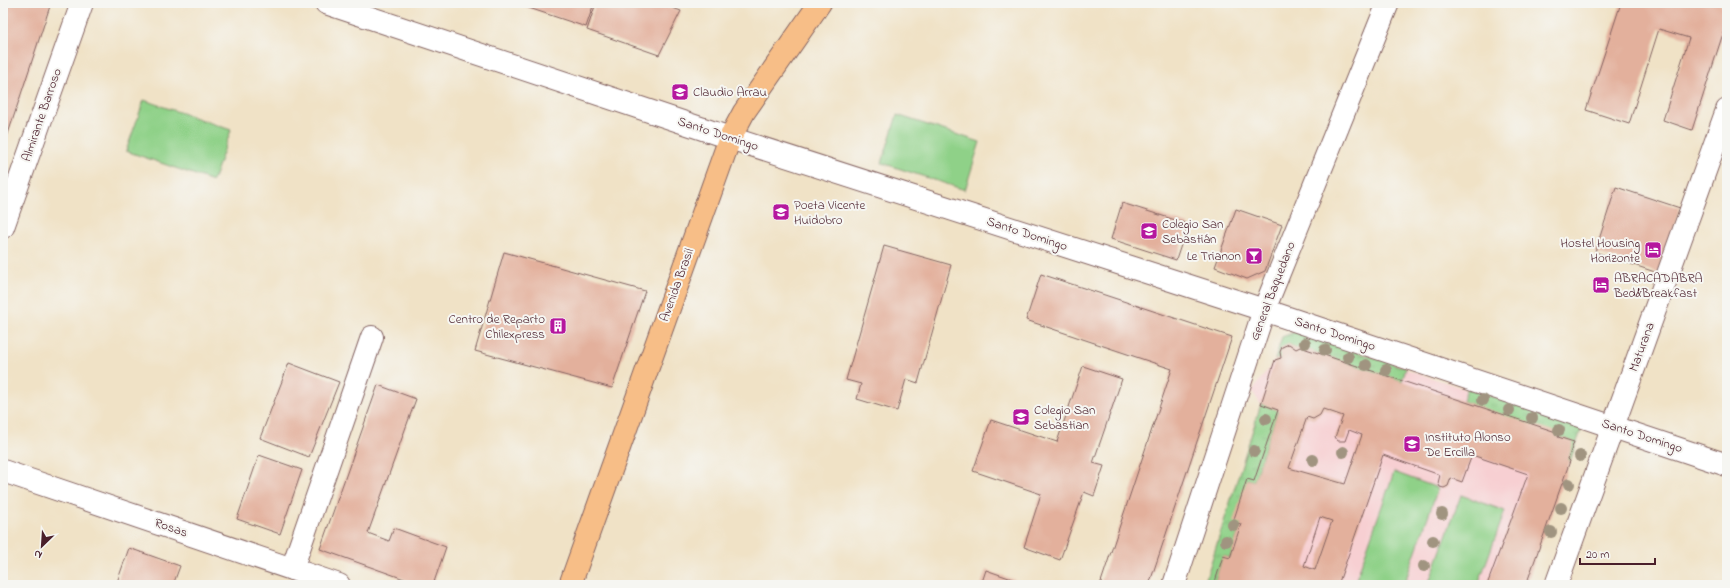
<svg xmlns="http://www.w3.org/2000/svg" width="1730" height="588" font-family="'Indie Flower',sans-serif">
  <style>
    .built { fill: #f7cfd2 }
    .grass { fill: url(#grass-tufts); stroke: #6c785a }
    .park { fill: #8fd188; stroke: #6c785a }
    .building { fill: #e3b09c; fill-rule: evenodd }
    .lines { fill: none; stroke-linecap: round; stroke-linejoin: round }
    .minor-casing { stroke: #846361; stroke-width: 24 }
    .major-casing { stroke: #846361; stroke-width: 24 }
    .minor { stroke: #fff; stroke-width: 22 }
    .major { stroke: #f7be87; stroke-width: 22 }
    .tree { fill: #a09480 }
    .labels { text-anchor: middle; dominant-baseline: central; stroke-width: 4; stroke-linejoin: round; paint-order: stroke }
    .poi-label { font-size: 13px; fill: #4a1f2b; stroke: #f6f6f2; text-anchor: start }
    .street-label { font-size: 13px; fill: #4a1f2b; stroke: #f6f6f2 }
  </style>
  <defs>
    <pattern id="grass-tufts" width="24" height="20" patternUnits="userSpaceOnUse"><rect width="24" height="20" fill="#8fd188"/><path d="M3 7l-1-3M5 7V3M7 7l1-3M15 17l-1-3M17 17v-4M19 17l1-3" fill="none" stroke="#7db376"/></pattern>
  </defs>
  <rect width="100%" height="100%" fill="#f6f6f2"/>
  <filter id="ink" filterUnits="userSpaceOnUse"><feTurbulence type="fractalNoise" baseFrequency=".025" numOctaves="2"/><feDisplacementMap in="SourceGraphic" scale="8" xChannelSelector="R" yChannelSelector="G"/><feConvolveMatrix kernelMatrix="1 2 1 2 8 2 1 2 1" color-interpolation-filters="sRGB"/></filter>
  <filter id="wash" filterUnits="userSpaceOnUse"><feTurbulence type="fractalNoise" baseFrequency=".012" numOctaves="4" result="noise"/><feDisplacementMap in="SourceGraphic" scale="16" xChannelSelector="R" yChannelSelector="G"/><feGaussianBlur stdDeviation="0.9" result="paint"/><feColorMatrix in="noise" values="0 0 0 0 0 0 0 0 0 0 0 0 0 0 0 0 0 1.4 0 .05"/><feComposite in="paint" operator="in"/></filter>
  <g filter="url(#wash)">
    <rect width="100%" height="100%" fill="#f0e2c6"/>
    <path class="built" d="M1295 332 1582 428 1526 585H1204L1261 405 1252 391 1275 360 1282 337Z"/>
    <g class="grass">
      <path d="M1295 332 1406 368 1402 381 1300 347 1296 349 1289 344 1282 347 1280 352 1281 358 1275 360 1282 337Z"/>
      <path d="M1467 388 1582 428 1570 461 1568 459 1573 442 1463 401Z"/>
      <path d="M1261 404 1278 410 1254 481 1247 479 1241 524 1230 558 1223 556 1214 585H1204Z"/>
    </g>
    <g class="park">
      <path d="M144 100 231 130 213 181 126 151Z"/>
      <path d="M897 115 980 142 965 190 882 163Z"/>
      <path d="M1394 472 1438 488 1404 585H1363L1355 582Z"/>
      <path d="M1461 495 1505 511 1478 585H1428Z"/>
    </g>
    <g id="blocks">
      <g class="building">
        <path d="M3 3H51L3 149Z"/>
        <path d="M514 3H594L586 27Z"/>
        <path d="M596 3H659L681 11 659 55 587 30Z"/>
        <path d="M1621 3H1721L1720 5 1727 7V21L1692 130 1663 120 1689 38 1659 29 1629 124 1586 110Z"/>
        <path d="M1616 187 1680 208 1658 273 1595 252Z"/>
        <path d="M1122 203 1188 224 1176 260 1111 239Z"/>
        <path d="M1236 209 1282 225 1265 271 1247 279 1215 267Z"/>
        <path d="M884 246 951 265 918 383 906 379 897 411 857 399 861 384 846 380Z"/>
        <path d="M504 252 645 291 612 388 475 351Z"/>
        <path d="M1041 274 1232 337 1149 585H1100L1172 369 1026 320Z"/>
        <path d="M1289 344 1296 349 1300 347 1559 433 1558 437 1574 442 1568 459 1570 461 1526 585H1487L1528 474 1472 455 1462 482 1451 478 1448 486 1444 488 1440 487 1438 483 1440 475 1383 455 1338 585H1214L1223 556 1230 558 1241 524 1233 522 1247 479 1254 481 1278 410 1261 404 1275 360 1281 358 1280 352 1282 347ZM1323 409 1343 416 1335 437 1338 441H1345L1349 430 1362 435 1345 484 1289 468 1307 417 1313 419 1320 415ZM1320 517 1332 521 1315 570 1304 566Z"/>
        <path d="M289 363 339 382 309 457 260 438Z"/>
        <path d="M1083 366 1122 379 1093 463 1104 466 1094 496 1084 492 1060 560 1024 547 1041 494 973 471 991 420 1057 442Z"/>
        <path d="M378 385 416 399 368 533 389 541 394 528 446 547 433 585H421L320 549Z"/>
        <path d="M259 455 302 470 280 534 237 519Z"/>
        <path d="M129 548 180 566 173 585H116Z"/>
        <path d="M986 570 1029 585H981Z"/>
      </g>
    </g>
  </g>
  <g filter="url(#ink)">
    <use href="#blocks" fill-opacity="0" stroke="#846361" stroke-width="1"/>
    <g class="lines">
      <g class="minor-casing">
        <g id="minor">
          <path d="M326 3 730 138 1264 310 1727 465"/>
          <path d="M3 227 82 3"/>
          <path d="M3 471 339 585"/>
          <path d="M292 569 372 337"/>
          <path d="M1174 585 1264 310 1388 3"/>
          <path d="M1556 585 1727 110"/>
        </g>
      </g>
      <g class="major-casing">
        <path id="major" d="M570 585 730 138 744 112 820 3"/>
      </g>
      <use href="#minor" class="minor"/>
      <use href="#major" class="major"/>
    </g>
    <g class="tree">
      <circle cx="1305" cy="343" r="6"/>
      <circle cx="1325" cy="350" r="6"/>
      <circle cx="1348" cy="357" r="6"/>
      <circle cx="1366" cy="365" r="6"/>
      <circle cx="1386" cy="370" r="6"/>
      <circle cx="1483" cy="400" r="6"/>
      <circle cx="1509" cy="410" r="6"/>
      <circle cx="1532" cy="418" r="6"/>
      <circle cx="1266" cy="419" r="6"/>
      <circle cx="1559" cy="430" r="6"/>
      <circle cx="1254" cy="451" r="6"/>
      <circle cx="1343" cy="452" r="6"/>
      <circle cx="1580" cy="456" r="6"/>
      <circle cx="1313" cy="460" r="6"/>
      <circle cx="1569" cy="484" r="6"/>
      <circle cx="1561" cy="508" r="6"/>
      <circle cx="1442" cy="514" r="6"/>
      <circle cx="1233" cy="525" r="6"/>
      <circle cx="1551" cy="532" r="6"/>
      <circle cx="1226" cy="541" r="6"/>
      <circle cx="1433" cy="541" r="6"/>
      <circle cx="1424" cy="566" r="6"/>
    </g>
  </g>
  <defs>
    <g id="school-square" transform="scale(0.9)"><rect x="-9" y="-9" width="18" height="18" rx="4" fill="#b5179e" stroke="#f6f6f2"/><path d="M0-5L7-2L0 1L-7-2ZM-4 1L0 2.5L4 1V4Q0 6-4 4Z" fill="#fff"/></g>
    <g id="hotel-square" transform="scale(0.9)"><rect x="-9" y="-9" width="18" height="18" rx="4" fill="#b5179e" stroke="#f6f6f2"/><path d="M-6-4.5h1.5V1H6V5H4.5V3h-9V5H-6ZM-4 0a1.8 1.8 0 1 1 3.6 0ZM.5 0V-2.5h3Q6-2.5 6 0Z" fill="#fff"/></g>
    <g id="bar-square" transform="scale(0.9)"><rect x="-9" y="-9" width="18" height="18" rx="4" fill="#b5179e" stroke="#f6f6f2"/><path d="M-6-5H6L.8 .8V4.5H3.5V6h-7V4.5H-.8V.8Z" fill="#fff"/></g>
    <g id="building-square" transform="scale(0.9)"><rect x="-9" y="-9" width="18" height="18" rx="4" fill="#b5179e" stroke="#f6f6f2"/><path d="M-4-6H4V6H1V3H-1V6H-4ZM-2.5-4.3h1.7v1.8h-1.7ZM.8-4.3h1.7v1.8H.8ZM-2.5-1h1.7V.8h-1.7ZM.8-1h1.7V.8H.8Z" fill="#fff"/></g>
  </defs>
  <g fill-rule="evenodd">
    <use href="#school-square" x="680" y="92"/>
    <use href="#school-square" x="781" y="212"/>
    <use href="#school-square" x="1149" y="231"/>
    <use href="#hotel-square" x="1653" y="250"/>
    <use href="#bar-square" x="1254" y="256"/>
    <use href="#hotel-square" x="1601" y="285"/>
    <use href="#building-square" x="558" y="326"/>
    <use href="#school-square" x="1021" y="417"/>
    <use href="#school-square" x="1412" y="444"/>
  </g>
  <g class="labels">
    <g class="poi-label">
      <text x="693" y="92">Claudio Arrau</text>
      <text x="794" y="205">Poeta Vicente<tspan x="794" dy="15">Huidobro</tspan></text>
      <text x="1162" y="224">Colegio San<tspan x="1162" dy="15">Sebastián</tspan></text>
      <text x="1640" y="243" text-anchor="end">Hostel Housing<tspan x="1640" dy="15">Horizonte</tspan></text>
      <text x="1241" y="256" text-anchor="end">Le Trianon</text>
      <text x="1614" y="278">ABRACADABRA<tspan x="1614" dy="15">Bed&amp;Breakfast</tspan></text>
      <text x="545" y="319" text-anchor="end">Centro de Reparto<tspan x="545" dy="15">Chilexpress</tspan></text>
      <text x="1034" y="410">Colegio San<tspan x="1034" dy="15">Sebastian</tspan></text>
      <text x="1425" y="437">Instituto Alonso<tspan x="1425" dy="15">De Ercilla</tspan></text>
    </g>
    <g class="street-label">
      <text transform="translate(42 115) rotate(-71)">Almirante Barroso</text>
      <text transform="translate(718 134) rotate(18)">Santo Domingo</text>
      <text transform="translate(1027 234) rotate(18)">Santo Domingo</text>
      <text transform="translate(677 285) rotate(-70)">Avenida Brasil</text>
      <text transform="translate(1273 291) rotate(-69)">General Baquedano</text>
      <text transform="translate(1335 334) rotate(18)">Santo Domingo</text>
      <text transform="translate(1642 347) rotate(-70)">Maturana</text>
      <text transform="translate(1642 436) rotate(18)">Santo Domingo</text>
      <text transform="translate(171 528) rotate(19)">Rosas</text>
    </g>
  </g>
  <rect width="1730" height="588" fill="none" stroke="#f6f6f2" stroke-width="16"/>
  <g transform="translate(42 546) rotate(205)" stroke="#f6f6f2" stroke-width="3" paint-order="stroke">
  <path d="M0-3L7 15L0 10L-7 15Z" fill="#4a1f2b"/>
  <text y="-6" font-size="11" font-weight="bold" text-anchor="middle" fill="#4a1f2b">N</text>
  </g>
  <path d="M1580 558v6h75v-6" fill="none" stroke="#4a1f2b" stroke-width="2"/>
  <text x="1586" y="558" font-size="12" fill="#4a1f2b" stroke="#f6f6f2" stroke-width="3" paint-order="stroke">20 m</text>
</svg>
